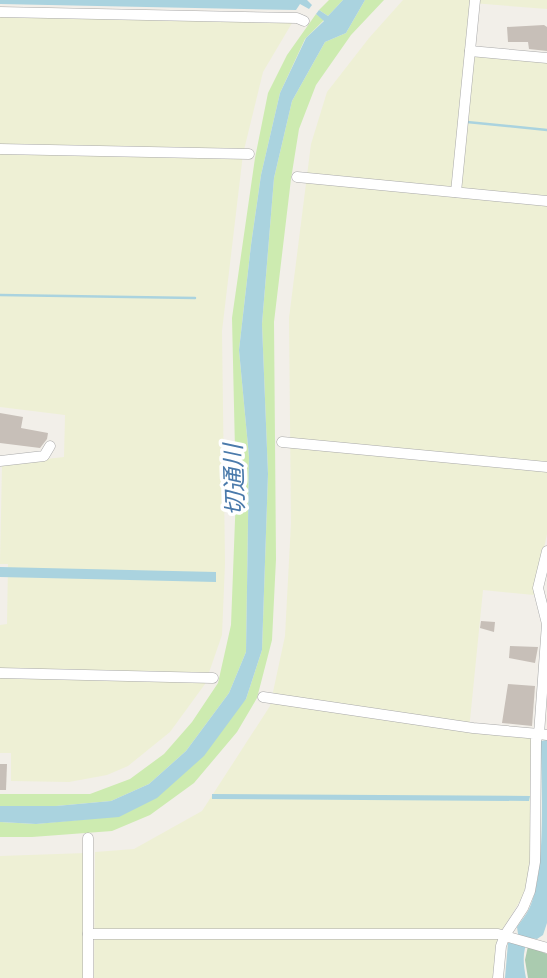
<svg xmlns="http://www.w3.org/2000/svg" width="547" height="978" font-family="'Asap Condensed','Noto Sans JP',sans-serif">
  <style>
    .farmland { fill: #eef0d5 }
    .grass { fill: #cdebb0 }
    .cemetery { fill: #aacbaf }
    .water { fill: #aad3df }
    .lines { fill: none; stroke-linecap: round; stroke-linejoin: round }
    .stream { stroke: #aad3df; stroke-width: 2.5 }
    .building { fill: #c7bfb8 }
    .minor-casing { stroke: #a9a9a9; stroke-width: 11 }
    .minor { stroke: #fff; stroke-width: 10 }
    .labels { text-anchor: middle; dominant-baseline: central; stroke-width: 7; stroke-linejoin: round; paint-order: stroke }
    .water-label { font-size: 24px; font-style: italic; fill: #4a7aab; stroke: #fff }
  </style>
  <rect width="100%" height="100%" fill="#f2efe9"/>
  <g class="farmland">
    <path d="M403 0H547V9L472 3 467 53 547 61V534L534 595 483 590 469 730 531 738 530 865 526 891 498 937 494 978H94L95 852 134 849 202 811 270 706 285 636 291 523 289 318 311 144 327 92 369 38Z"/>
    <path d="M0 16 292 23 263 72 243 154 222 331 225 563 222 635 205 684 170 732 128 766 107 775 69 782 11 781V753H0V625L7 624 8 564H0L2 464 64 457 65 415 0 407Z"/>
    <path d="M86 853 85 978H0V856Z"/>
  </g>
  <g class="grass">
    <path d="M329 0H343L328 16 319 10Z"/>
    <path d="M365 0H384L351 35 316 85 299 129 291 179 274 322 276 559 272 640 257 698 237 732 194 783 150 815 112 831 32 837H0V822L36 824 119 816 246 699 262 650 268 474 262 324 274 178 292 101 325 42 346 33Z"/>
    <path d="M316 14 324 20 305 39 280 93 261 175 251 245 239 350 249 457 246 652 229 693 186 751 149 784 111 801 56 806H0V794H90L130 779 164 754 192 722 218 683 231 625 236 494 232 318 255 158 268 93 287 55Z"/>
  </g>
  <path class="cemetery" d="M528 946 547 954V978H528L525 960Z"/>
  <g class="water">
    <path d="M0 0H307L312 5 309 9 300 4 296 10 0 4Z"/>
    <path d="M343 0H365L346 33 325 42 292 101 274 178 262 324 268 474 262 650 246 699 204 756 157 798 119 817 36 824 0 822V806H56L111 801 149 784 186 751 229 693 246 652 249 457 239 350 251 245 261 175 280 93 306 38 324 21 316 14 319 10 328 16Z"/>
    <path d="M0 567 216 572V582L0 577Z"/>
    <path d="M547 740V923L543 935 537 939 529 938C522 951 523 963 526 978H505L508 943 515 941 518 934 517 927C521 921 526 915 529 909 547 871 541 786 541 741Z"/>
    <path d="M212 794 530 796 529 801 212 799Z"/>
  </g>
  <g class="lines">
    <g class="stream">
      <path d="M467 122 547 130"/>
      <path d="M0 295 195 298"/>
    </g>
  </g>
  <g class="building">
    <path d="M544 25 547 27V51L529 49 528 42H508L507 27Z"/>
    <path d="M0 413 23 417 21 428 48 433 47 439 40 448 0 443Z"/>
    <path d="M481 621 495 622 494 632 480 628Z"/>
    <path d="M510 646 538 647 535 663 509 658Z"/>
    <path d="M508 684 535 686 532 726 502 723Z"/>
    <path d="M0 764H7L6 790H0Z"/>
  </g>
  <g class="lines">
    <g class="minor-casing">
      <g id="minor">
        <path d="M0 12 297 18 304 21"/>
        <path d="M470 51 547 58"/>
        <path d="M0 149 249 154"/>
        <path d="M297 177 547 201"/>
        <path d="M456 192 475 0"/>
        <path d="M282 442 547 467"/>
        <path d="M0 461 44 456 50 446"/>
        <path d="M547 551 538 588 547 624 539 734 547 735"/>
        <path d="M0 673 213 678"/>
        <path d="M263 697 473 728 539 734 536 739 535 862 530 891 523 908 505 935 501 946 498 978"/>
        <path d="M88 934H498L547 948"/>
        <path d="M88 978V838"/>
      </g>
    </g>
    <use href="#minor" class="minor"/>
  </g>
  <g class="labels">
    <g class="water-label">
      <text transform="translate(234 480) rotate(-92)">切通川</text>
    </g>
  </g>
</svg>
